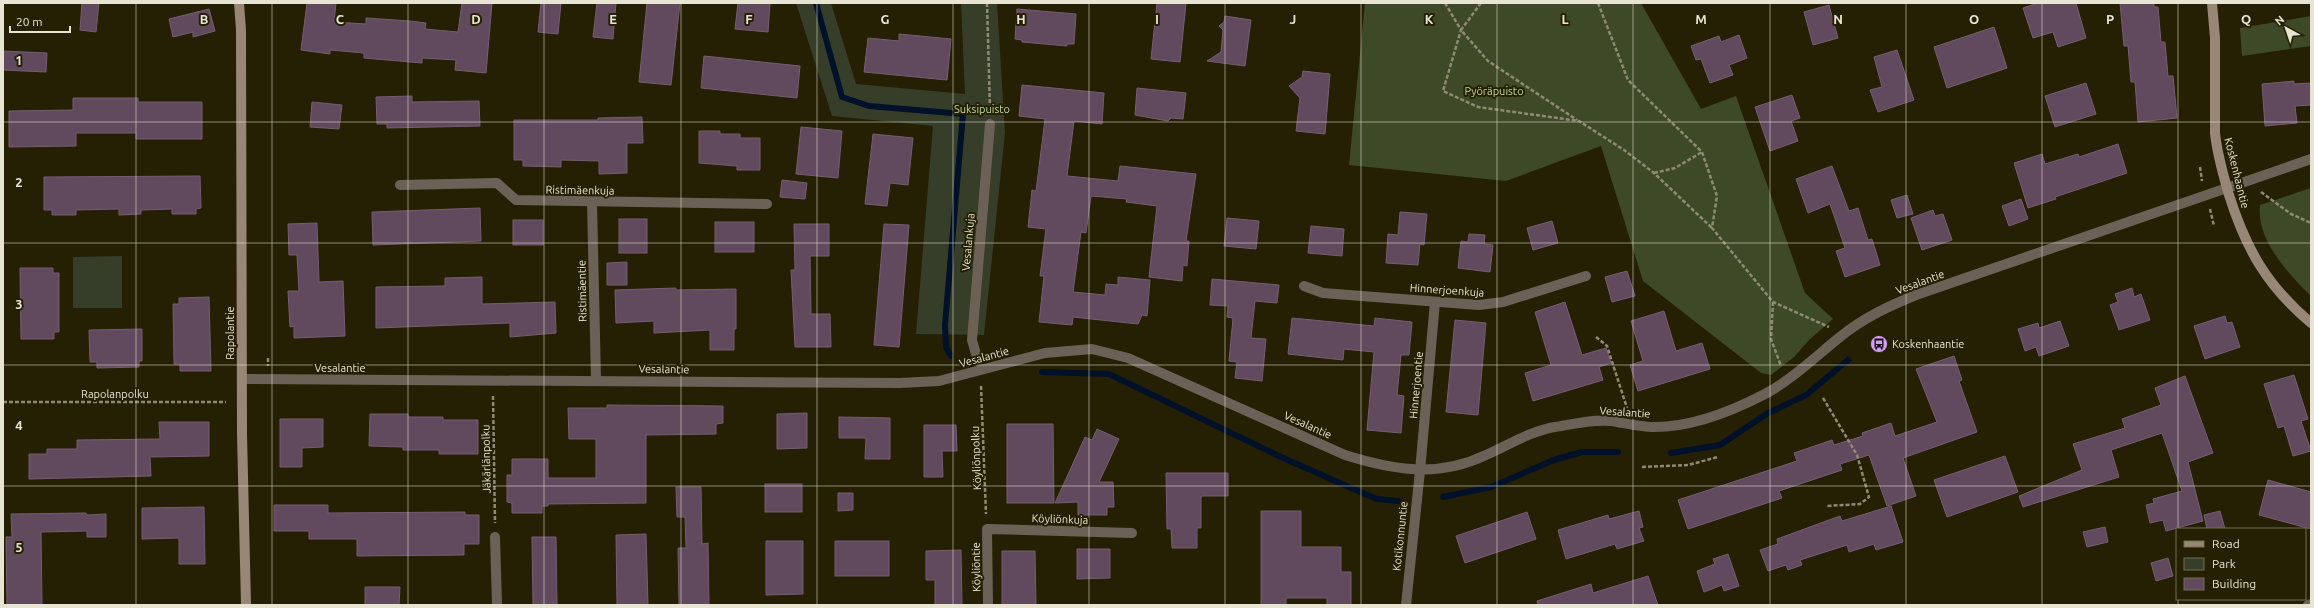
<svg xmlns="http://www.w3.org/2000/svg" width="2314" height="608" font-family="Ubuntu,sans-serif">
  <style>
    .green { fill: #363e29 }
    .forest { fill: #3e4a27 }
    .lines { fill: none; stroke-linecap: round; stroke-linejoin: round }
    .stream { stroke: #001129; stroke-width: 6 }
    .building { fill: #61495e; stroke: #765d73 }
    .path { stroke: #8e8a74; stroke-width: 2.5; stroke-dasharray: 4 2; stroke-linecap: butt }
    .street { stroke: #6c6157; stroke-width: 10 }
    .secondary { stroke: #988677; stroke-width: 10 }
    .grid { fill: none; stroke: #e7e4d3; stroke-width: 1; stroke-opacity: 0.55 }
    .labels { text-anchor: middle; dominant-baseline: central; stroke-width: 4; stroke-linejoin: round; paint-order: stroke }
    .park-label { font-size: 11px; fill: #c1d89a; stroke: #252003 }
    .street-label { font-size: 11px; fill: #e7e4d3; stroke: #252003 }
    .poi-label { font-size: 11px; fill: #e7e4d3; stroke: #252003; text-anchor: start }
    .grid-label { font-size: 13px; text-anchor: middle; font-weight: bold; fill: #e7e4d3; stroke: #252003; stroke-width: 4; stroke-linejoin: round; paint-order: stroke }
  </style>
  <rect width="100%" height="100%" fill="#252003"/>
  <g class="green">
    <path d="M796 3H831L856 84 965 94 961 3H997L1005 133 984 335 916 334 933 126 832 116Z"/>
    <path d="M122 256V308H73V257Z"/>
  </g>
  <g class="forest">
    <path d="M1365 3H1641L1701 109 1736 96 1805 293 1833 319 1809 340 1794 357 1771 375 1761 373 1643 281 1601 146 1506 181 1349 165Z"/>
    <path d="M2311 16V46L2242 56 2240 28Z"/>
    <path d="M2311 188V296C2288 273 2256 240 2260 205Z"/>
  </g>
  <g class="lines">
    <g class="stream">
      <path d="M816 3 842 97 869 106 963 114 945 325 946 347 951 356"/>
      <path d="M1042 372 1109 374 1281 457 1358 491 1377 499 1398 501"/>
      <path d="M1671 453 1720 445 1768 413 1806 395 1848 360"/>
      <path d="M1443 497 1491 487 1554 460 1582 452H1618"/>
    </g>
  </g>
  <g class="building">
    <path d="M82 3H99L96 32 80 30Z"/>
    <path d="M307 3H336L334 22 366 24V18L410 21 426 23 425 29 458 32 462 3H492L486 73 455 70 456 60 422 58V63L364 58V53L330 50V54L301 50Z"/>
    <path d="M541 3H561L558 34 538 32Z"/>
    <path d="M597 3H616L613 39 593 37Z"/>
    <path d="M647 3H680L671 85 639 82Z"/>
    <path d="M738 3H770L768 32 735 29Z"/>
    <path d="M1157 3H1186L1180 62 1151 59Z"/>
    <path d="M2038 3H2076L2086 38 2058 47 2053 32 2033 38 2023 8Z"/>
    <path d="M2120 3H2154V7H2158L2161 42H2165L2168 76H2173L2177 118 2138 122 2135 82H2131L2128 46H2124Z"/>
    <path d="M1829 5 1838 38 1813 45 1804 12Z"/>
    <path d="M209 9 215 31 193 37V32L173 37 169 19Z"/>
    <path d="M1017 9 1076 14 1074 44H1067V46L1022 42V40L1015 39Z"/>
    <path d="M1225 16 1251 20 1245 66 1207 61 1221 52 1223 30 1219 26 1224 22Z"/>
    <path d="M1994 27 2007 68 1947 88 1934 47Z"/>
    <path d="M899 34 951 39 947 80 864 72 868 38 899 41Z"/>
    <path d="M1739 35 1747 58 1729 65 1733 75 1710 83 1701 59 1696 60 1691 46 1719 36 1721 42Z"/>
    <path d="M1897 50 1914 100 1878 112 1870 90 1882 87 1874 57Z"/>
    <path d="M3 51 47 53 46 72 3 70Z"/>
    <path d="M704 56 800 66 797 98 701 88Z"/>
    <path d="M1303 71 1330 74 1325 134 1296 131 1300 98 1289 86 1302 77Z"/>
    <path d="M2294 81V84L2311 83V105L2295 106 2297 123 2265 126 2262 84Z"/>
    <path d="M2086 83 2096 114 2055 127 2045 96Z"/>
    <path d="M1022 85 1104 93 1102 124 1074 121 1067 176 1118 181 1120 166 1196 174 1186 241H1189L1187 266 1183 265 1182 281 1149 277 1157 206 1126 202 1127 199 1091 196 1086 233 1081 232 1073 292 1105 295 1106 284 1118 285V277L1150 280 1147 316 1142 315 1138 324 1073 317 1072 325 1039 322 1044 276H1040L1046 229 1028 227 1032 190 1036 191 1045 119 1019 116Z"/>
    <path d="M1137 88 1186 93 1183 119 1171 118 1168 121 1135 115Z"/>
    <path d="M1792 95 1800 118 1791 121 1798 141 1770 151 1755 107Z"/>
    <path d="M412 96V102L479 101 480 126 387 128V124H377L376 97Z"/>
    <path d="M73 98H138V102H202V139H136V133H76V146L9 147V111L73 110Z"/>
    <path d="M312 102 342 105 339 129 310 127Z"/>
    <path d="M642 117 643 143H627V173L599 174V161L561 160V167L523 166V160H514V120H598V118Z"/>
    <path d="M801 127 842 131 838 178 796 174Z"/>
    <path d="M699 131H720V134H740V138H760V170H737V166L699 163Z"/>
    <path d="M873 134 913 138 908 185 890 183 887 206 865 204Z"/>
    <path d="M2118 144 2127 173 2055 197 2056 199 2028 208 2014 163 2042 154 2045 164 2078 154 2079 157Z"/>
    <path d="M1832 166 1849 211 1858 208 1868 240 1872 239 1880 265 1845 277 1836 251 1845 248 1830 204 1808 213 1796 179Z"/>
    <path d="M200 176 201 208 196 209V214H172V209L141 210V214L119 215V209L76 210V215H52V210H44V177Z"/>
    <path d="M782 180 807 183 805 199 780 197Z"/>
    <path d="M1907 195 1913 214 1897 218 1891 200Z"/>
    <path d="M2021 199 2028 219 2009 226 2002 206Z"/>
    <path d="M480 208 481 241 373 245 372 212Z"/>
    <path d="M1933 210 1935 216 1943 214 1952 240 1922 250 1911 218Z"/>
    <path d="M1400 212 1427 214 1424 245 1420 244 1418 265 1386 263 1388 234 1398 235Z"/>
    <path d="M1227 218 1259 221 1256 249 1224 246Z"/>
    <rect x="619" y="219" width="28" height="34"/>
    <rect x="513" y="220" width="30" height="25"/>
    <path d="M1552 221 1558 243 1533 250 1527 228Z"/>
    <rect x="715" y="222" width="39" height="30"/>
    <path d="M317 223 319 282 343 281 345 336 294 338V326L290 327 288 291H299L297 255H289L288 224Z"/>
    <path d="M794 224H829V256H810L811 314H830L831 347H795L791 270H795Z"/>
    <path d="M884 224 909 225 899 347 874 345Z"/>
    <path d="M1311 226 1344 229 1342 256 1308 253Z"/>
    <path d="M1469 234 1485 235 1484 244 1493 245 1490 272 1458 268 1461 241 1468 242Z"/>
    <path d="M627 262V285H607V263Z"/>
    <path d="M20 268H53V273H59V332H54V339H21Z"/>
    <path d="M1627 271 1635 296 1612 302 1605 277Z"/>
    <path d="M482 277V304L555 302 556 333 510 337V323L376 328V287L445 286V278Z"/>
    <path d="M1212 279 1279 285 1277 303 1255 301 1251 338 1266 339 1262 381 1235 378 1237 362 1229 361 1233 318 1227 317 1228 306 1210 305Z"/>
    <path d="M676 288V290L736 289V329H734V350H710V330L654 333V321L616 323 615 290Z"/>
    <path d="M2132 288 2134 297 2141 294 2150 320 2119 330 2110 305 2118 302 2115 294Z"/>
    <path d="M209 297 211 371H180V364H174V360L173 304H179V298Z"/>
    <path d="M1565 302 1582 355 1606 348 1611 363 1599 367 1603 380 1533 401 1525 373 1551 365 1535 312Z"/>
    <path d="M1664 311 1676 351 1702 343 1710 369 1638 391 1630 365 1643 361 1631 321Z"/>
    <path d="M2225 316 2227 323 2232 322 2240 347 2205 359 2194 326Z"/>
    <path d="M1292 318 1374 326 1375 318 1412 322 1409 355H1401L1397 395 1404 396 1401 433 1367 430 1374 352 1344 349 1343 360 1288 354Z"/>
    <path d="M1455 320 1486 323 1478 415 1446 412Z"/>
    <path d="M2060 321 2069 346 2039 356 2036 347 2025 351 2018 329 2038 323 2039 328Z"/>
    <path d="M142 329V361H139V367L97 368V362H90L89 330Z"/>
    <path d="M1954 356 1962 380 1959 381 1977 432 1903 458 1916 496 1887 506 1869 455 1840 464 1842 470 1779 491 1782 498 1688 529 1678 500 1797 461 1794 453 1832 440 1834 445 1863 436 1862 433 1891 423 1895 436 1937 422 1916 369Z"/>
    <path d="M2294 375 2308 419 2301 421 2311 451 2293 456 2284 426 2278 428 2264 384Z"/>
    <path d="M2185 376 2213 453 2188 462 2203 521 2166 531 2163 520 2150 523 2146 505 2154 503 2153 499 2182 491 2162 433 2111 450 2119 477 2023 507 2019 496 2082 470 2073 444 2125 428 2122 419 2161 405 2155 388Z"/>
    <path d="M607 405 723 406V423L716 424V434L646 435V503L548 504V506H542V513H512V503L507 502V475H512V459H548V478H596V439H569L568 408H607Z"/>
    <path d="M807 413V448L777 449V414Z"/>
    <path d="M370 414H408V417H443V420H478V454H439V450H403V447L369 446Z"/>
    <path d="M839 417 890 418V459H865L866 438H839Z"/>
    <path d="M280 419H323V447L302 448V467H280Z"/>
    <path d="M159 422H209V456L150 457 151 476 29 479V454H47V449H77V440L160 439Z"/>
    <path d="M1007 424H1053L1054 503H1007Z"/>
    <path d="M924 425H956L957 451H942L943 477H924Z"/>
    <path d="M1097 429 1119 439 1099 482H1113L1114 507H1107V515H1078V502L1055 503 1085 437 1092 440Z"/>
    <path d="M2005 456 2018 492 1947 517 1934 480Z"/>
    <path d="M1166 473H1228V496H1201V528H1197V548H1172L1171 529H1167Z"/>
    <path d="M2268 480 2311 492V529L2259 515Z"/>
    <rect x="765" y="484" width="37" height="28"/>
    <path d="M676 487H701L702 544 708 543 709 605H679L678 548H686L685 517H677Z"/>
    <path d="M838 493H853V510L838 511Z"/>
    <path d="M274 505H328V513L465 512V515H479V544H464V555L357 556V539H309V531H274Z"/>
    <path d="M1891 506 1903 542 1876 550 1874 544 1849 552 1847 545 1800 560 1802 565 1788 570 1786 565 1768 571 1760 550 1778 544 1777 539 1840 516 1842 521Z"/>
    <path d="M204 507 205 564H179V538L142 539V508Z"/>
    <path d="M1261 511H1301V547H1341V572H1351V605H1327V598H1286V605H1261Z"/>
    <path d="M1639 511 1643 527 1639 528 1644 541 1617 549 1615 544 1566 559 1558 530 1608 515 1609 519Z"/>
    <path d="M2220 511 2225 529H2207L2204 515Z"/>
    <path d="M1527 512 1536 539 1465 563 1456 536Z"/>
    <path d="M86 513 87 515 106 514V537H87V531L41 532 42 605H7L6 537H12L11 514Z"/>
    <path d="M2105 527 2108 542 2087 547 2083 532Z"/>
    <path d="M646 534 648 605H617L616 535Z"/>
    <path d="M532 537H556L557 605H533Z"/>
    <path d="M766 541H803V594L766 595Z"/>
    <rect x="835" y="541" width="54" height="35"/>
    <path d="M1077 549H1110V578L1077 579Z"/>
    <path d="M961 550 962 605H935V580H926V551Z"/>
    <path d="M1002 551H1035L1036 605H1002Z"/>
    <path d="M1728 554 1739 586 1724 591 1722 585 1704 592 1697 571 1715 564 1713 559Z"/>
    <path d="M2168 558 2173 576 2156 581 2151 563Z"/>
    <path d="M1648 576 1658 605H1538L1537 601 1591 584 1593 593Z"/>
    <path d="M365 587H400L399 605H365Z"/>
  </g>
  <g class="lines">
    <g class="path">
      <path d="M987 3 990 110"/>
      <path d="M1445 3 1461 30 1443 91 1478 107 1579 121 1624 150 1654 173 1712 228"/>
      <path d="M1481 3 1461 30 1488 61 1577 120"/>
      <path d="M1598 3 1628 80 1702 152 1717 196 1712 228 1773 302 1829 327"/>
      <path d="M2200 167 2202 181"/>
      <path d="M1654 173 1675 168 1702 152"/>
      <path d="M2261 192 2291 214 2311 223"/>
      <path d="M2210 209 2214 226"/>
      <path d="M1773 302 1771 339 1781 366"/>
      <path d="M1596 337 1607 346 1627 408"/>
      <path d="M268 358V366"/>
      <path d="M981 386 986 514"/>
      <path d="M493 396 495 523"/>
      <path d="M1823 398 1857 455 1869 497 1860 504 1827 506"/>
      <path d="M3 402H226"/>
      <path d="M1642 467 1688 465 1718 457"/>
    </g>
    <g class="street">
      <path d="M400 185 497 183 516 200 767 204"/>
      <path d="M592 202 596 380"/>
      <path d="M1304 286 1323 293 1479 305 1503 302 1586 276"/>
      <path d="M978 361 972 340 990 124"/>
      <path d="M242 379 900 383 939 381 1045 353 1092 349 1128 358 1345 455C1393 470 1438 478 1486 455 1509 445 1530 431 1555 427 1573 424 1593 419 1611 421 1624 423 1637 426 1651 427 1689 428 1730 412 1763 395 1792 380 1816 356 1840 337 1863 318 1889 306 1916 295L2311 159"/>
      <path d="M495 537 497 605"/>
      <path d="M988 605 987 529 1132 533"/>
      <path d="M1406 605 1420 471 1435 302"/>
      <path d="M2308 605 2311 604"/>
    </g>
    <g class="secondary">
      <path d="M239 3 241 30 242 434 246 605"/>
      <path d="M2212 3 2215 38V133C2217 154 2223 174 2229 195 2246 249 2267 286 2311 323"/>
    </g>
  </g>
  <path class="grid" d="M136 3V605M272 3V605M408 3V605M544 3V605M681 3V605M817 3V605M953 3V605M1089 3V605M1225 3V605M1361 3V605M1497 3V605M1633 3V605M1770 3V605M1906 3V605M2042 3V605M2178 3V529M3 122H2311M3 243H2311M3 365H2311M3 486H2311M2178 599V605"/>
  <defs>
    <g id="bus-disc" transform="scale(0.9)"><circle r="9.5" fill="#d89af8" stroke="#252003"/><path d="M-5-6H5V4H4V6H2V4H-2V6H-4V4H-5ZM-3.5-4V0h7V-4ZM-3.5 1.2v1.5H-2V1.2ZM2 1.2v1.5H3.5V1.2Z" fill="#111"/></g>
  </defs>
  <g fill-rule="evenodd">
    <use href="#bus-disc" x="1879" y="344"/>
  </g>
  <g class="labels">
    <g class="park-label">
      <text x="1494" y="91">Pyöräpuisto</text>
      <text x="982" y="109">Suksipuisto</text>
    </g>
    <g class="street-label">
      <text transform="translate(2237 173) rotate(76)">Koskenhaantie</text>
      <text transform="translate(580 190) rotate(1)">Ristimäenkuja</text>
      <text transform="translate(968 242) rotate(-85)">Vesalankuja</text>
      <text transform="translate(1920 282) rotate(-20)">Vesalantie</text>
      <text transform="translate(1447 290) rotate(4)">Hinnerjoenkuja</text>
      <text transform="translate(582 291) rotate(-91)">Ristimäentie</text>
      <text transform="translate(230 333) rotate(-90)">Rapolantie</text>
      <text transform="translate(984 357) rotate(-15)">Vesalantie</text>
      <text x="340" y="368">Vesalantie</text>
      <text transform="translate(664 369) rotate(1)">Vesalantie</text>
      <text transform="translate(1416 385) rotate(-85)">Hinnerjoentie</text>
      <text x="115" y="394">Rapolanpolku</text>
      <text transform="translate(1625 412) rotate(4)">Vesalantie</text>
      <text transform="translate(1308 425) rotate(24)">Vesalantie</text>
      <text transform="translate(976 458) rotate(-92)">Köyliönpolku</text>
      <text transform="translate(486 459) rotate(-91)">Jäkärlänpolku</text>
      <text transform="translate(1060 519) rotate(2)">Köyliönkuja</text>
      <text transform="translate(1400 536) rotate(-84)">Kotikonnuntie</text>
      <text transform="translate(976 567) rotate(-91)">Köyliöntie</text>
    </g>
    <g class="poi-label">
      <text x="1892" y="344">Koskenhaantie</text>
    </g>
  </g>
  <g class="grid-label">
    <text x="204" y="24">B</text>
    <text x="340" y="24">C</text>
    <text x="476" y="24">D</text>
    <text x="613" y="24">E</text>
    <text x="749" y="24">F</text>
    <text x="885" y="24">G</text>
    <text x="1021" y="24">H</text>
    <text x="1157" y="24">I</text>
    <text x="1293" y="24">J</text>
    <text x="1429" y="24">K</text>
    <text x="1565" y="24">L</text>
    <text x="1701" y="24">M</text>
    <text x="1838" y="24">N</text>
    <text x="1974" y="24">O</text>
    <text x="2110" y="24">P</text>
    <text x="2246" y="24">Q</text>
    <text x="19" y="65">1</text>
    <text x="19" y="187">2</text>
    <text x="19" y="309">3</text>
    <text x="19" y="430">4</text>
    <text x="19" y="552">5</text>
  </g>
  <rect width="2314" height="608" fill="none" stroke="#e7e4d3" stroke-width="8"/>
  <rect x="2176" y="528" width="130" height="72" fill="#252003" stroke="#736e56"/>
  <rect x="2184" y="541" width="20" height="6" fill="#988677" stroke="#736e56"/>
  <text x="2212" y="548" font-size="12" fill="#e7e4d3">Road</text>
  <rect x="2184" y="558" width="20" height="12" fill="#363e29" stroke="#736e56"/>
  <text x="2212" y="568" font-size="12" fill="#e7e4d3">Park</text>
  <rect x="2184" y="578" width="20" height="12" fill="#61495e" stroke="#736e56"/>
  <text x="2212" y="588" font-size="12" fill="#e7e4d3">Building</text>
  <g transform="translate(2286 28) rotate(320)" stroke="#252003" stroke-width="3" paint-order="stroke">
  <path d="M0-3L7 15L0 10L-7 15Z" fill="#e7e4d3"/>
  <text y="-6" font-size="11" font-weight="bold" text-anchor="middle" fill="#e7e4d3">N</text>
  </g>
  <path d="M10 26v6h60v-6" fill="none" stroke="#e7e4d3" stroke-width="2"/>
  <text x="16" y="26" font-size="12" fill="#e7e4d3" stroke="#252003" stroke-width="3" paint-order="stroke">20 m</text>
</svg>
